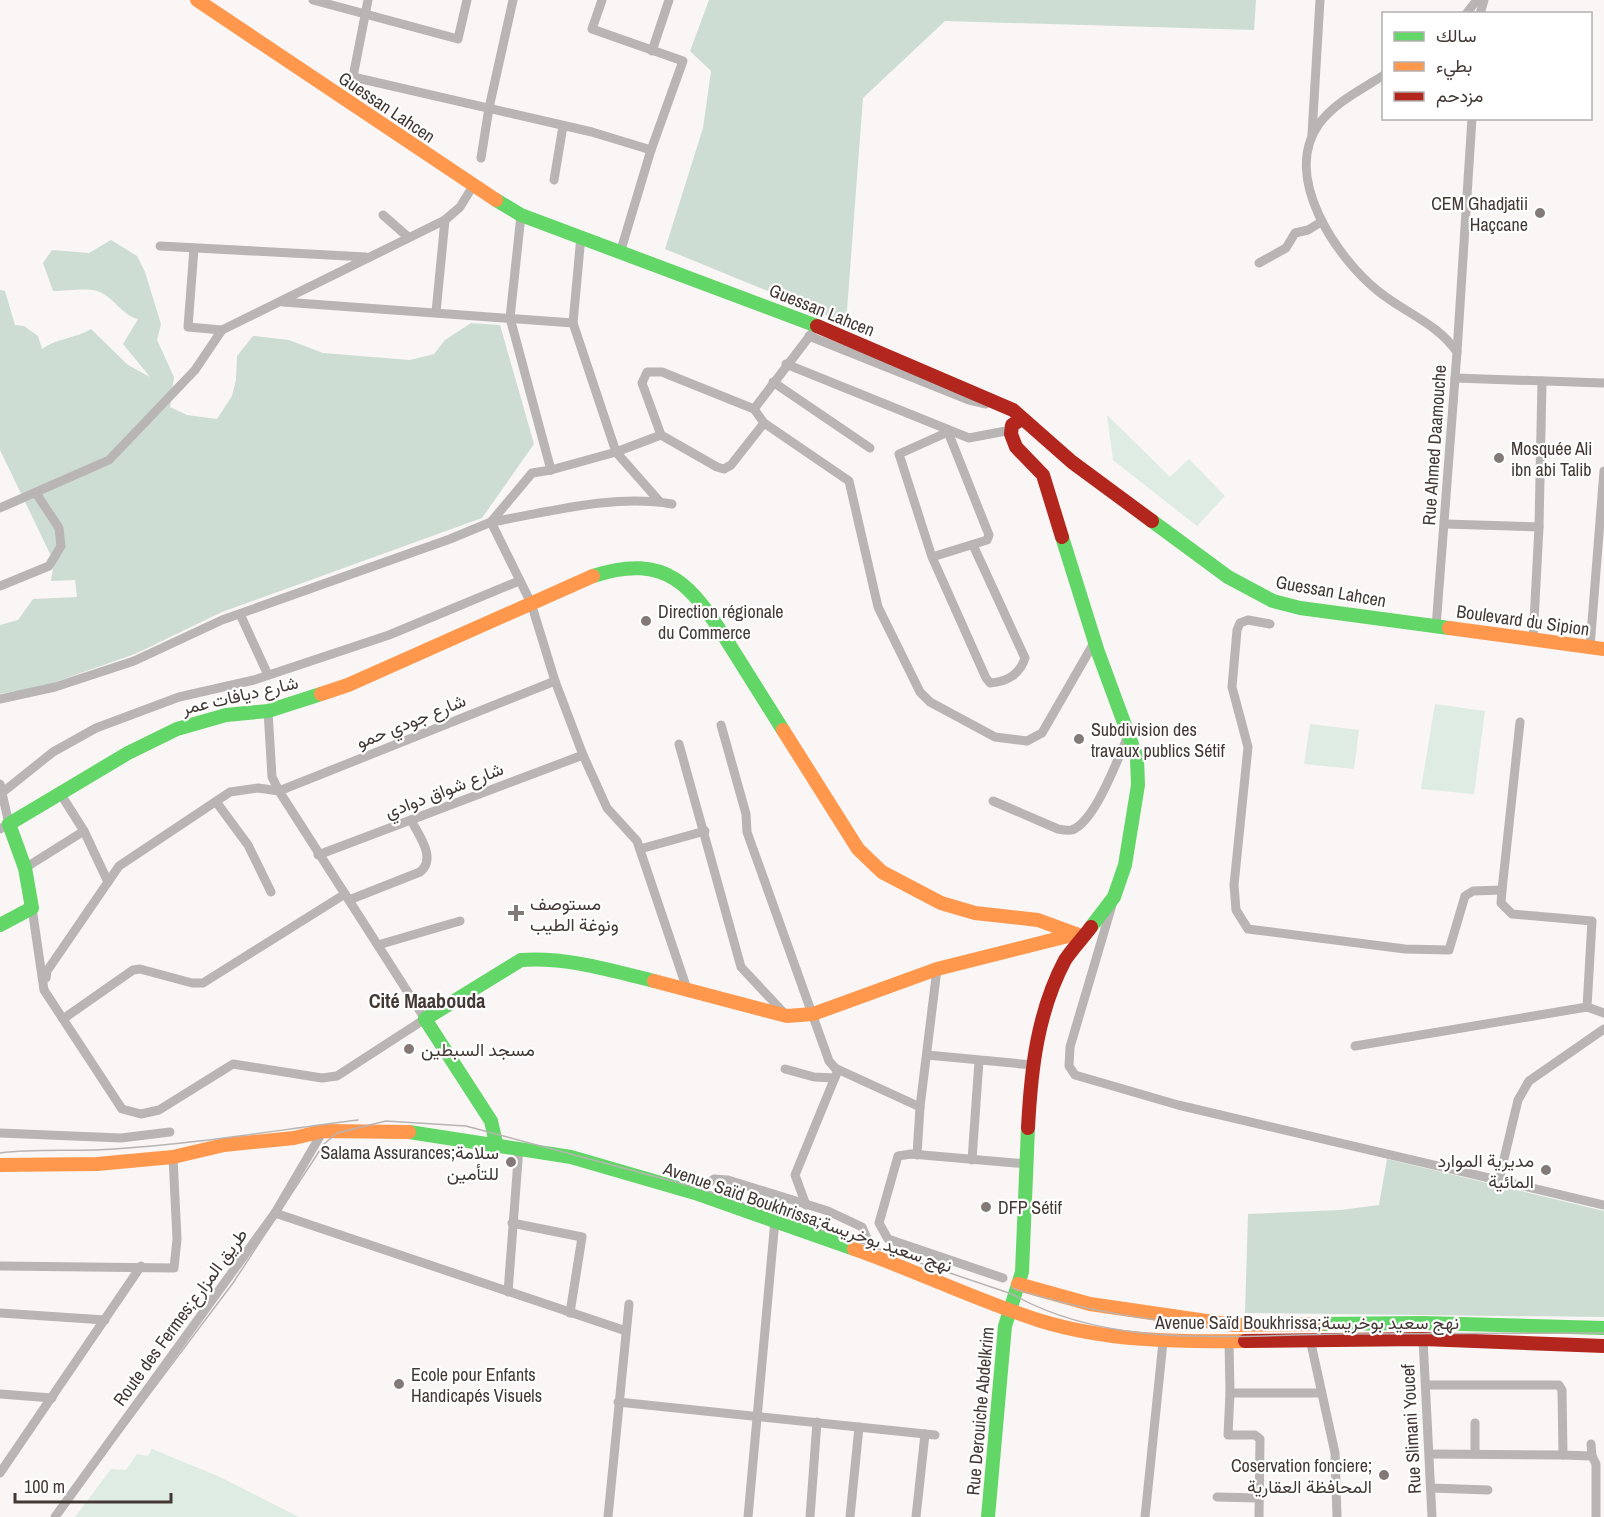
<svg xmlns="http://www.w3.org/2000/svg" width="1604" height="1517" font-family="'Archivo Narrow',Vazirmatn,sans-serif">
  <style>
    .green { fill: #deece3 }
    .forest { fill: #cdddd4 }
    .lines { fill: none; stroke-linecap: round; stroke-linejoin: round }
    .street { stroke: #b8b5b4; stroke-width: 9 }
    .fast { stroke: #63d668; stroke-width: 14 }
    .slow { stroke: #ff974d; stroke-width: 14 }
    .jam { stroke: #b3261e; stroke-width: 14 }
    .tram { stroke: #b8b4b3; stroke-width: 1.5 }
    .poi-dot { fill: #837a78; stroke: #fff; stroke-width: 2 }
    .labels { text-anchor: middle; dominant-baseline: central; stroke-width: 4.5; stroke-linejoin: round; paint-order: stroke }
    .street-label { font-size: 18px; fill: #433834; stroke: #fff }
    .poi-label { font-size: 18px; fill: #433834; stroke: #fff; text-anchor: start }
    .neighbourhood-label { font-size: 20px; font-weight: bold; fill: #433834; stroke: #fff }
  </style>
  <rect width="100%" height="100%" fill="#f9f6f5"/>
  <g class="green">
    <path d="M1107 415 1170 477 1189 459 1225 496 1197 526 1113 460Z"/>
    <path d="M1435 704 1485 711 1474 794 1421 789Z"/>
    <path d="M1310 724 1359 730 1354 769 1304 764Z"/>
    <path d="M152 1449 220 1477 299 1517H75L111 1469 126 1470 137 1454 148 1456Z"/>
  </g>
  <g class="forest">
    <path d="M709 0H1256L1254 30 945 21 863 98 846 323 665 249 703 128 711 71 690 51Z"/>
    <path d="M111 240 137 256 145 272 161 324 157 340 174 377 170 407 187 415 217 419 232 396 236 380 237 356 253 336 289 340 323 353 410 360 434 354 445 340 471 323 500 325 534 444 482 518 222 612 135 654 44 686 0 694V625L18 620 33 599 77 597 75 580 51 581 54 562 0 450V290L5 291 15 325 24 326 38 336 42 349C56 338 75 339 91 329L128 365 150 377 123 344 138 319C123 316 115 299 100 292 89 287 66 291 53 291L43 263 52 250 89 253Z"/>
    <path d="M1387 1159 1604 1211V1317L1245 1313 1248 1214 1341 1210 1379 1205Z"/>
  </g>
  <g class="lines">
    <g class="street">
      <path d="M313 0 458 39 467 0"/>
      <path d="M368 0 353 77 592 132 651 150"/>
      <path d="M602 0 592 29 683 61 651 150 620 253"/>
      <path d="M1466 14 1477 0"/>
      <path d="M1480 14 1484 0"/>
      <path d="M652 51 669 0"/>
      <path d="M1384 75C1362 89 1334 103 1319 124 1281 177 1337 258 1378 291 1405 313 1437 323 1457 352L1436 627"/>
      <path d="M1312 134 1320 0"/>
      <path d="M481 158 489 108 513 0"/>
      <path d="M554 180 563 126"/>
      <path d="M383 215 408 237"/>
      <path d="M160 246 366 257"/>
      <path d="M194 248 188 327 222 330 445 220 460 207 473 186"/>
      <path d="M1259 263 1286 248 1295 233 1308 230 1321 222"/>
      <path d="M283 302 573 323"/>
      <path d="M436 312 445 220"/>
      <path d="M809 336 969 400 986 404"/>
      <path d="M1457 352 1472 118"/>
      <path d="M786 364 969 438 1011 430"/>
      <path d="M1455 378 1604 383"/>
      <path d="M773 382 870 448"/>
      <path d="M754 409 812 333"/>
      <path d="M764 423 731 465 724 469 717 467 661 435 642 383 647 372H662L754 409 764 423 849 481 878 607 920 692 930 702 995 737 1027 741 1042 733 1095 641"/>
      <path d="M551 470 616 452 573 323 581 236"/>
      <path d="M660 502 616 452 661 435"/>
      <path d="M672 504C612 494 550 512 491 522L531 603 555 681 583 755 607 808 637 841 688 992"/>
      <path d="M0 508 109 460 195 370 222 330"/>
      <path d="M1445 524 1539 527"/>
      <path d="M932 557 987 540 989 535 948 432 899 454 932 557 986 678 990 683C1007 682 1020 674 1025 658L973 545"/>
      <path d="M0 586 49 566 61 546 59 528 36 493"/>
      <path d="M240 614 268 675"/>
      <path d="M1270 624 1248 620 1240 623 1237 630 1232 687 1248 747 1234 885 1236 910 1248 929 1405 949 1449 950 1465 896 1473 891 1502 890 1501 903 1512 914 1592 921 1587 1007 1604 1013"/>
      <path d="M1533 640 1539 527 1542 381"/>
      <path d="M1590 647 1604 471"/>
      <path d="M0 699 55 687 134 661 222 620 450 539 491 522 532 473 551 470 510 318 521 215"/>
      <path d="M721 725 746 814 747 832 829 1061 835 1068 920 1107 937 969"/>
      <path d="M679 744 741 967 784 1013"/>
      <path d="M0 784 9 824 0 829"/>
      <path d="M3 792 53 752 96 728 179 697 254 680 389 635 519 581"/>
      <path d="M60 793 84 831 108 882"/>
      <path d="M993 801 1058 829C1063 830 1068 831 1072 830 1096 821 1118 757 1129 734"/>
      <path d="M217 803 248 845 271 892"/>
      <path d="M640 849 705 831"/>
      <path d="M318 855 583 755"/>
      <path d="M25 868 84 831"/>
      <path d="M1502 890 1520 722"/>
      <path d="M349 900 420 872C437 858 419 836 411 820"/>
      <path d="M1112 905 1070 1047 1069 1066 1075 1075 1178 1105 1604 1205"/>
      <path d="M32 908 44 990 122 1109 141 1114 159 1110 233 1064 322 1078 337 1076 425 1019 279 791 272 777 268 711"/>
      <path d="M378 945 460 921"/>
      <path d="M46 978 47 971 119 866 230 792 258 788 279 791 555 681"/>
      <path d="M63 1019 133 970 140 969 192 983H203L345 894"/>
      <path d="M1355 1046 1587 1007"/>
      <path d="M927 1055 1033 1065"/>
      <path d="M785 1069 814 1077 835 1078"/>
      <path d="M0 1133 121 1138 170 1132"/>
      <path d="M917 1155 920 1107"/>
      <path d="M972 1160 979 1061"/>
      <path d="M1499 1180 1518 1100 1529 1081 1604 1029"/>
      <path d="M695 1193 714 1179 728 1180 828 1211 862 1227 875 1256"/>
      <path d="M806 1205 795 1175 838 1070"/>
      <path d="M275 1213 626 1331"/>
      <path d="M512 1223 582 1237 570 1313"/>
      <path d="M0 1266 174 1268 177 1239 173 1157"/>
      <path d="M1003 1278 888 1239 879 1223 898 1156 911 1154 1027 1164"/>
      <path d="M508 1292 519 1147"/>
      <path d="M0 1313 105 1320"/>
      <path d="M1310 1339 1335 1453 1337 1517"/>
      <path d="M1423 1339 1432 1517"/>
      <path d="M1229 1341 1230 1393"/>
      <path d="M1426 1385H1559L1562 1390 1563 1455 1592 1456 1591 1444"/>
      <path d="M0 1394 52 1398"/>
      <path d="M618 1402 935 1435"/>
      <path d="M1475 1453V1423"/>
      <path d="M1430 1454 1563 1455"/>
      <path d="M1592 1456 1596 1464V1517"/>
      <path d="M0 1473 141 1266"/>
      <path d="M1431 1488 1488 1490"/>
      <path d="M1217 1497 1259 1498"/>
      <path d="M55 1517 275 1213 323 1131"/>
      <path d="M608 1517 629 1304"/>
      <path d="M748 1517 775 1220"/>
      <path d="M810 1517 817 1422"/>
      <path d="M850 1517 859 1427"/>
      <path d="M916 1517 925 1434"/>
      <path d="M1145 1517 1163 1342"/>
      <path d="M1259 1517 1260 1439 1255 1435H1228L1230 1393H1321"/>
    </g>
    <g class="fast">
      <path d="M496 200 521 215 817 326"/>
      <path d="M1152 521 1228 577 1273 601 1300 608 1449 628"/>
      <path d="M1062 537 1098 652 1137 758 1138 785 1125 865 1114 897 1091 927"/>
      <path d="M593 576C668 552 692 586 729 644 747 673 765 701 783 730"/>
      <path d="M0 925 32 908 25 868 9 824 128 753 177 729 226 715 268 711 321 694"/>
      <path d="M409 1132 571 1157 695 1193 854 1249"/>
      <path d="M496 1143 491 1121 425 1019 521 960C567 957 610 970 654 981"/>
      <path d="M1321 1324 1423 1323 1604 1328"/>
      <path d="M988 1517 1005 1326 1022 1272 1028 1128"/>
    </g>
    <g class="slow">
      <path d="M197 0 496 200"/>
      <path d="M1449 628 1604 649"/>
      <path d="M321 694 348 685 593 576"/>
      <path d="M783 730 858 849 882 872 941 903 975 913 1038 920 1076 934"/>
      <path d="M654 981 787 1016 813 1014 937 969 1076 934"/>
      <path d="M0 1165 97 1164 173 1157 224 1145 294 1138 323 1131 409 1132"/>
      <path d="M854 1249C917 1271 978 1301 1041 1321 1107 1341 1176 1342 1245 1341"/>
      <path d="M1018 1284 1090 1304 1234 1325 1321 1324"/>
    </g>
    <g class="jam">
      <path d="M817 326 1013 410 1072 462 1152 521"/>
      <path d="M1022 419 1012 425 1011 434 1016 447 1043 475 1062 537"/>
      <path d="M1028 1128C1031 1070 1037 1013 1065 960 1072 949 1083 938 1091 927"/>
      <path d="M1245 1341 1423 1339 1604 1346"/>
    </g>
    <g class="tram">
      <path d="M0 1153C38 1148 76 1152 114 1149 196 1144 277 1130 358 1120"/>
      <path d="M1012 1288C1081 1311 1150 1320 1221 1328"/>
      <path d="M57 1517 233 1283 324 1144 337 1133 386 1121 466 1126 698 1188 1012 1294C1110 1350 1232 1335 1341 1334 1428 1333 1516 1333 1604 1333"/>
    </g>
  </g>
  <g class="poi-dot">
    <circle cx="1540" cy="213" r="6"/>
    <circle cx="1499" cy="458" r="6"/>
    <circle cx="646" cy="621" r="6"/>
    <circle cx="1079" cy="739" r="6"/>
    <path d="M513 904h6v6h6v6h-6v6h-6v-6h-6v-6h6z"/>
    <circle cx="409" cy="1049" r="6"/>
    <circle cx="511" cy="1162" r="6"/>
    <circle cx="1546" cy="1170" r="6"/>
    <circle cx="986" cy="1207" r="6"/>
    <circle cx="399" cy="1384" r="6"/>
    <circle cx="1384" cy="1475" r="6"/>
  </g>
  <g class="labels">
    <g class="street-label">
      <text transform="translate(387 107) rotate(34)">Guessan Lahcen</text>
      <text transform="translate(822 310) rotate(22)">Guessan Lahcen</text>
      <text transform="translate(1434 445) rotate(-86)">Rue Ahmed Daamouche</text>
      <text transform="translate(1331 591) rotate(10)">Guessan Lahcen</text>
      <text transform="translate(1523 620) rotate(8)">Boulevard du Sipion</text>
      <text transform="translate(240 695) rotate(-13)">شارع ديافات عمر</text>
      <text transform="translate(411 721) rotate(-22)">شارع جودي حمو</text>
      <text transform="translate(444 790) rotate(-21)">شارع شواق دوادي</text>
      <text transform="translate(808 1217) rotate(19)">Avenue Saïd Boukhrissa;نهج سعيد بوخريسة</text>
      <text transform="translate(180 1317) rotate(-54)">Route des Fermes;طريق المزارع</text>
      <text x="1307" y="1322">Avenue Saïd Boukhrissa;نهج سعيد بوخريسة</text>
      <text transform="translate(980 1411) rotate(-85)">Rue Derouiche Abdelkrim</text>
      <text transform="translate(1411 1429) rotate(-93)">Rue Slimani Youcef</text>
    </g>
    <g class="poi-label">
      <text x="1528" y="203" text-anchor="end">CEM Ghadjatii<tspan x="1528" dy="21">Haçcane</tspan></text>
      <text x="1511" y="448">Mosquée Ali<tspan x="1511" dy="21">ibn abi Talib</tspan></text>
      <text x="658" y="611">Direction régionale<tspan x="658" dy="21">du Commerce</tspan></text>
      <text x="1091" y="729">Subdivision des<tspan x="1091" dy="21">travaux publics Sétif</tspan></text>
      <text x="530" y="903">مستوصف<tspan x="530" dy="21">ونوغة الطيب</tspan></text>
      <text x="421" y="1049">مسجد السبطين</text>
      <text x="499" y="1152" text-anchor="end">Salama Assurances;سلامة<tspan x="499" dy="21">للتأمين</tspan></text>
      <text x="1534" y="1160" text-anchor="end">مديرية الموارد<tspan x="1534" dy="21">المائية</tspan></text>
      <text x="998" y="1207">DFP Sétif</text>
      <text x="411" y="1374">Ecole pour Enfants<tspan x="411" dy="21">Handicapés Visuels</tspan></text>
      <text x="1372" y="1465" text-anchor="end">Coservation fonciere;<tspan x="1372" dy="21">المحافظة العقارية</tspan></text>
    </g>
    <g class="neighbourhood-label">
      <text x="427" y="1000">Cité Maabouda</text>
    </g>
  </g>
  <rect x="1382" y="12" width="210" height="108" fill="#ffffff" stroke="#b4afae" stroke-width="1.5"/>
  <rect x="1394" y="32" width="30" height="9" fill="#63d668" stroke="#b4afae" stroke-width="1.5"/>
  <text x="1436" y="42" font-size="18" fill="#433834">سالك</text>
  <rect x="1394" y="62" width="30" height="9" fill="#ff974d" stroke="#b4afae" stroke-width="1.5"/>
  <text x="1436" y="72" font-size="18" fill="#433834">بطيء</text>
  <rect x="1394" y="92" width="30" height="9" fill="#b3261e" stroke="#b4afae" stroke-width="1.5"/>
  <text x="1436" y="102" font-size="18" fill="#433834">مزدحم</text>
  <path d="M15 1493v9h156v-9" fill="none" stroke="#433834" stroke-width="3"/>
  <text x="24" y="1493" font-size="18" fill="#433834" stroke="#ffffff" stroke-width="4.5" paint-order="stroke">100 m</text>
</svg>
